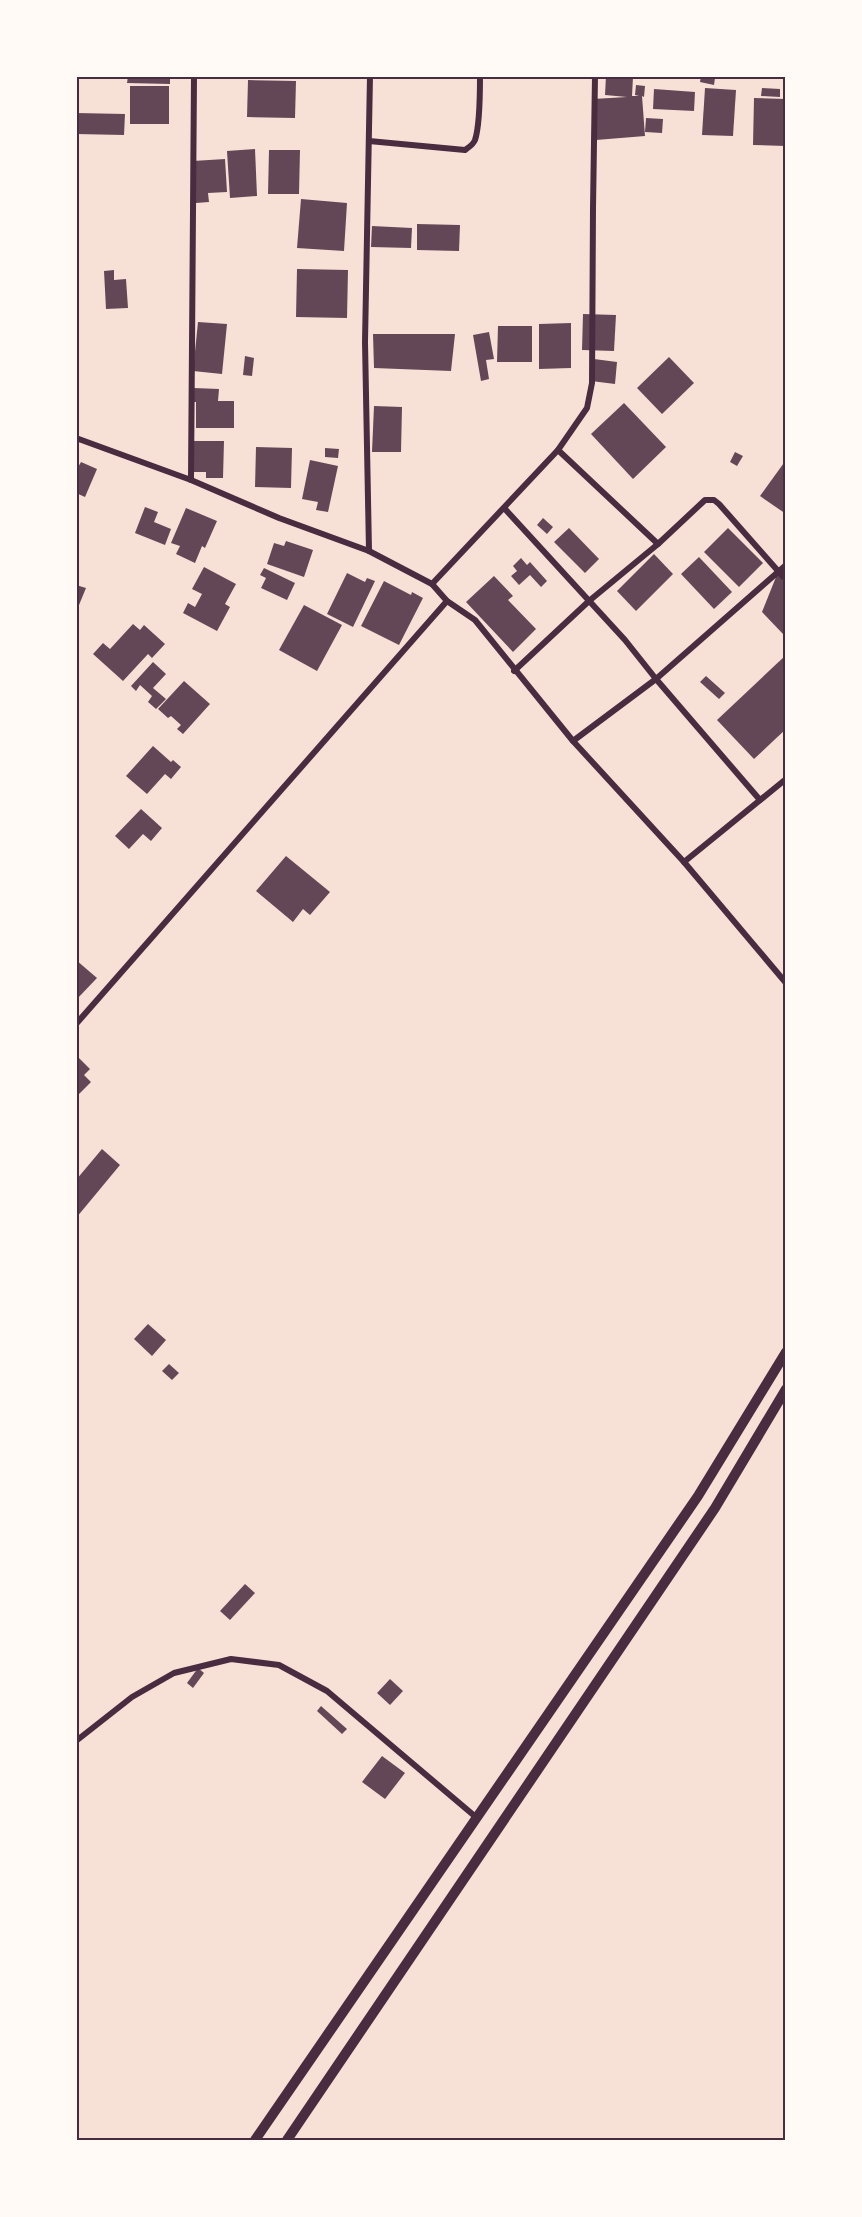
<svg xmlns="http://www.w3.org/2000/svg" width="862" height="2217" font-family="Commissioner,sans-serif">
  <style>
    .building { fill: #644757 }
    .lines { fill: none; stroke-linecap: round; stroke-linejoin: round }
    .minor { stroke: #4a2c40; stroke-width: 6 }
    .tertiary { stroke: #4a2c40; stroke-width: 10 }
    .neatline { fill: none; stroke: #4a2c40; stroke-width: 2 }
  </style>
  <rect width="100%" height="100%" fill="#f7e1d7"/>
  <g class="building">
    <path d="M128 76H170V84L127 83Z"/>
    <path d="M606 76 633 77 632 96H639L635 95 636 85 645 86 644 97 642 96 645 136 596 140 593 99 627 97 605 95Z"/>
    <path d="M701 76H721L720 79 715 78 714 85 700 82Z"/>
    <path d="M248 80 296 81 295 118 247 117Z"/>
    <rect x="130" y="86" width="39" height="38"/>
    <path d="M705 88 736 90 733 136 702 135Z"/>
    <path d="M762 88 780 89V97L761 96Z"/>
    <path d="M654 89 695 92 694 111 653 109Z"/>
    <path d="M754 98 786 99V146L753 145Z"/>
    <path d="M76 113 125 114 124 135 76 134Z"/>
    <path d="M646 118 663 119 662 133 645 132Z"/>
    <path d="M255 149 257 196 230 198 227 151Z"/>
    <path d="M269 150H300L299 194H268Z"/>
    <path d="M225 159 227 192 208 193 209 202 196 203 193 161Z"/>
    <path d="M301 199 347 203 344 251 297 248Z"/>
    <path d="M417 224 460 225 459 251 417 250Z"/>
    <path d="M372 226 412 228 411 248 371 247Z"/>
    <path d="M297 269 348 270 347 318 296 317Z"/>
    <path d="M114 270V280L126 279 128 308 106 309 104 271Z"/>
    <path d="M583 314 616 315 614 351 582 350Z"/>
    <path d="M198 322 227 324 222 374 193 371Z"/>
    <path d="M571 323V368L539 369V324Z"/>
    <path d="M498 326H532V362H497Z"/>
    <path d="M489 332 494 359 486 360 489 379 481 381 473 335Z"/>
    <path d="M373 334H455L451 371 374 368Z"/>
    <path d="M245 356 254 358 252 376 243 375Z"/>
    <path d="M669 357 694 383 662 414 637 388Z"/>
    <path d="M594 359 617 362 615 384 591 381Z"/>
    <path d="M194 388 219 389 218 401H234V428H196V402H193Z"/>
    <path d="M624 403 666 447 633 479 591 434Z"/>
    <path d="M374 406 402 407 401 452H372Z"/>
    <path d="M194 441H224L223 478H206V472H194Z"/>
    <path d="M256 447 292 448 291 488 255 487Z"/>
    <path d="M325 448 339 449 338 458 325 457Z"/>
    <path d="M735 452 743 456 737 466 730 462Z"/>
    <path d="M310 460 338 466 328 512 316 510 318 502 302 499Z"/>
    <path d="M786 460V514L760 496Z"/>
    <path d="M81 462 97 469 85 497 76 493V471Z"/>
    <path d="M145 507 158 512 154 522 171 529 165 545 135 533Z"/>
    <path d="M186 508 217 521 205 548 202 546 195 563 176 554 180 546 171 543Z"/>
    <path d="M543 518 553 527 547 534 537 525Z"/>
    <path d="M569 528 599 559 585 573 554 542Z"/>
    <path d="M728 528 763 563 739 587 704 552Z"/>
    <path d="M286 541 313 550 304 577 267 564 274 543 284 546Z"/>
    <path d="M654 554 673 574 636 611 617 591Z"/>
    <path d="M699 557 732 592 714 609 681 574Z"/>
    <path d="M521 558 527 565 530 562 547 581 541 587 530 575 519 585 511 576 517 571 513 566Z"/>
    <path d="M204 567 236 584 225 604 230 607 217 631 183 613 188 603 195 607 202 594 192 589Z"/>
    <path d="M264 568 295 583 287 600 261 588 266 578 260 575Z"/>
    <path d="M778 572 786 587V632L783 634 762 612Z"/>
    <path d="M347 573 365 582 367 578 375 581 353 627 327 614Z"/>
    <path d="M494 576 513 596 508 600 536 629 513 652 466 602Z"/>
    <path d="M384 581 411 595 412 592 423 598 399 645 361 626Z"/>
    <path d="M76 585 86 588 79 605H76Z"/>
    <path d="M304 605 342 625 317 671 279 650Z"/>
    <path d="M133 624 140 630 144 625 165 644 152 658 148 654 123 681 93 654 103 643 110 649Z"/>
    <path d="M786 655V729L754 759 717 720Z"/>
    <path d="M153 662 166 674 153 688 166 699 156 709 148 702 152 696 140 685 136 691 131 686Z"/>
    <path d="M706 676 725 693 719 699 700 682Z"/>
    <path d="M184 681 210 704 183 734 177 729 181 725 171 716 168 718 158 709Z"/>
    <path d="M153 746 171 762 173 760 181 767 171 779 165 774 147 794 126 776Z"/>
    <path d="M141 809 162 828 151 841 143 834 129 849 115 836Z"/>
    <path d="M286 856 330 892 310 915 303 909 293 922 256 891Z"/>
    <path d="M76 960 97 978 76 1000Z"/>
    <path d="M76 1055 90 1069 84 1075 91 1082 76 1097Z"/>
    <path d="M102 1149 120 1165 76 1218V1180Z"/>
    <path d="M148 1324 166 1340 152 1356 134 1339Z"/>
    <path d="M169 1364 179 1373 172 1380 162 1371Z"/>
    <path d="M245 1584 255 1593 230 1620 220 1611Z"/>
    <path d="M198 1668 204 1673 193 1688 187 1683Z"/>
    <path d="M390 1679 403 1691 390 1705 377 1693Z"/>
    <path d="M321 1706 347 1729 342 1734 317 1711Z"/>
    <path d="M382 1756 405 1773 385 1799 362 1782Z"/>
  </g>
  <g class="lines">
    <g class="minor">
      <path d="M369 141 465 150C469 147 473 145 475 140 480 125 480 93 480 76"/>
      <path d="M76 438 191 480 279 518 369 551 432 584 447 601 475 620 573 741 684 862 786 983"/>
      <path d="M558 450 658 544"/>
      <path d="M191 480 194 76"/>
      <path d="M505 509 625 640 656 679 760 800"/>
      <path d="M369 551 365 342 370 76"/>
      <path d="M432 584 558 450 587 408 592 383 593 208 595 76"/>
      <path d="M514 671 589 601 658 544 705 500H714L719 504 786 580"/>
      <path d="M573 741 656 679 786 565"/>
      <path d="M684 862 786 779"/>
      <path d="M76 1024 447 601"/>
      <path d="M76 1741 132 1697 174 1673 231 1659 279 1665 327 1691 477 1818"/>
    </g>
    <g class="tertiary">
      <path d="M255 2140 698 1496 786 1352"/>
      <path d="M287 2140 715 1508 786 1389"/>
    </g>
  </g>
  <rect width="862" height="2217" fill="none" stroke="#fffaf5" stroke-width="156"/>
  <rect x="78" y="78" width="706" height="2061" class="neatline"/>
</svg>
